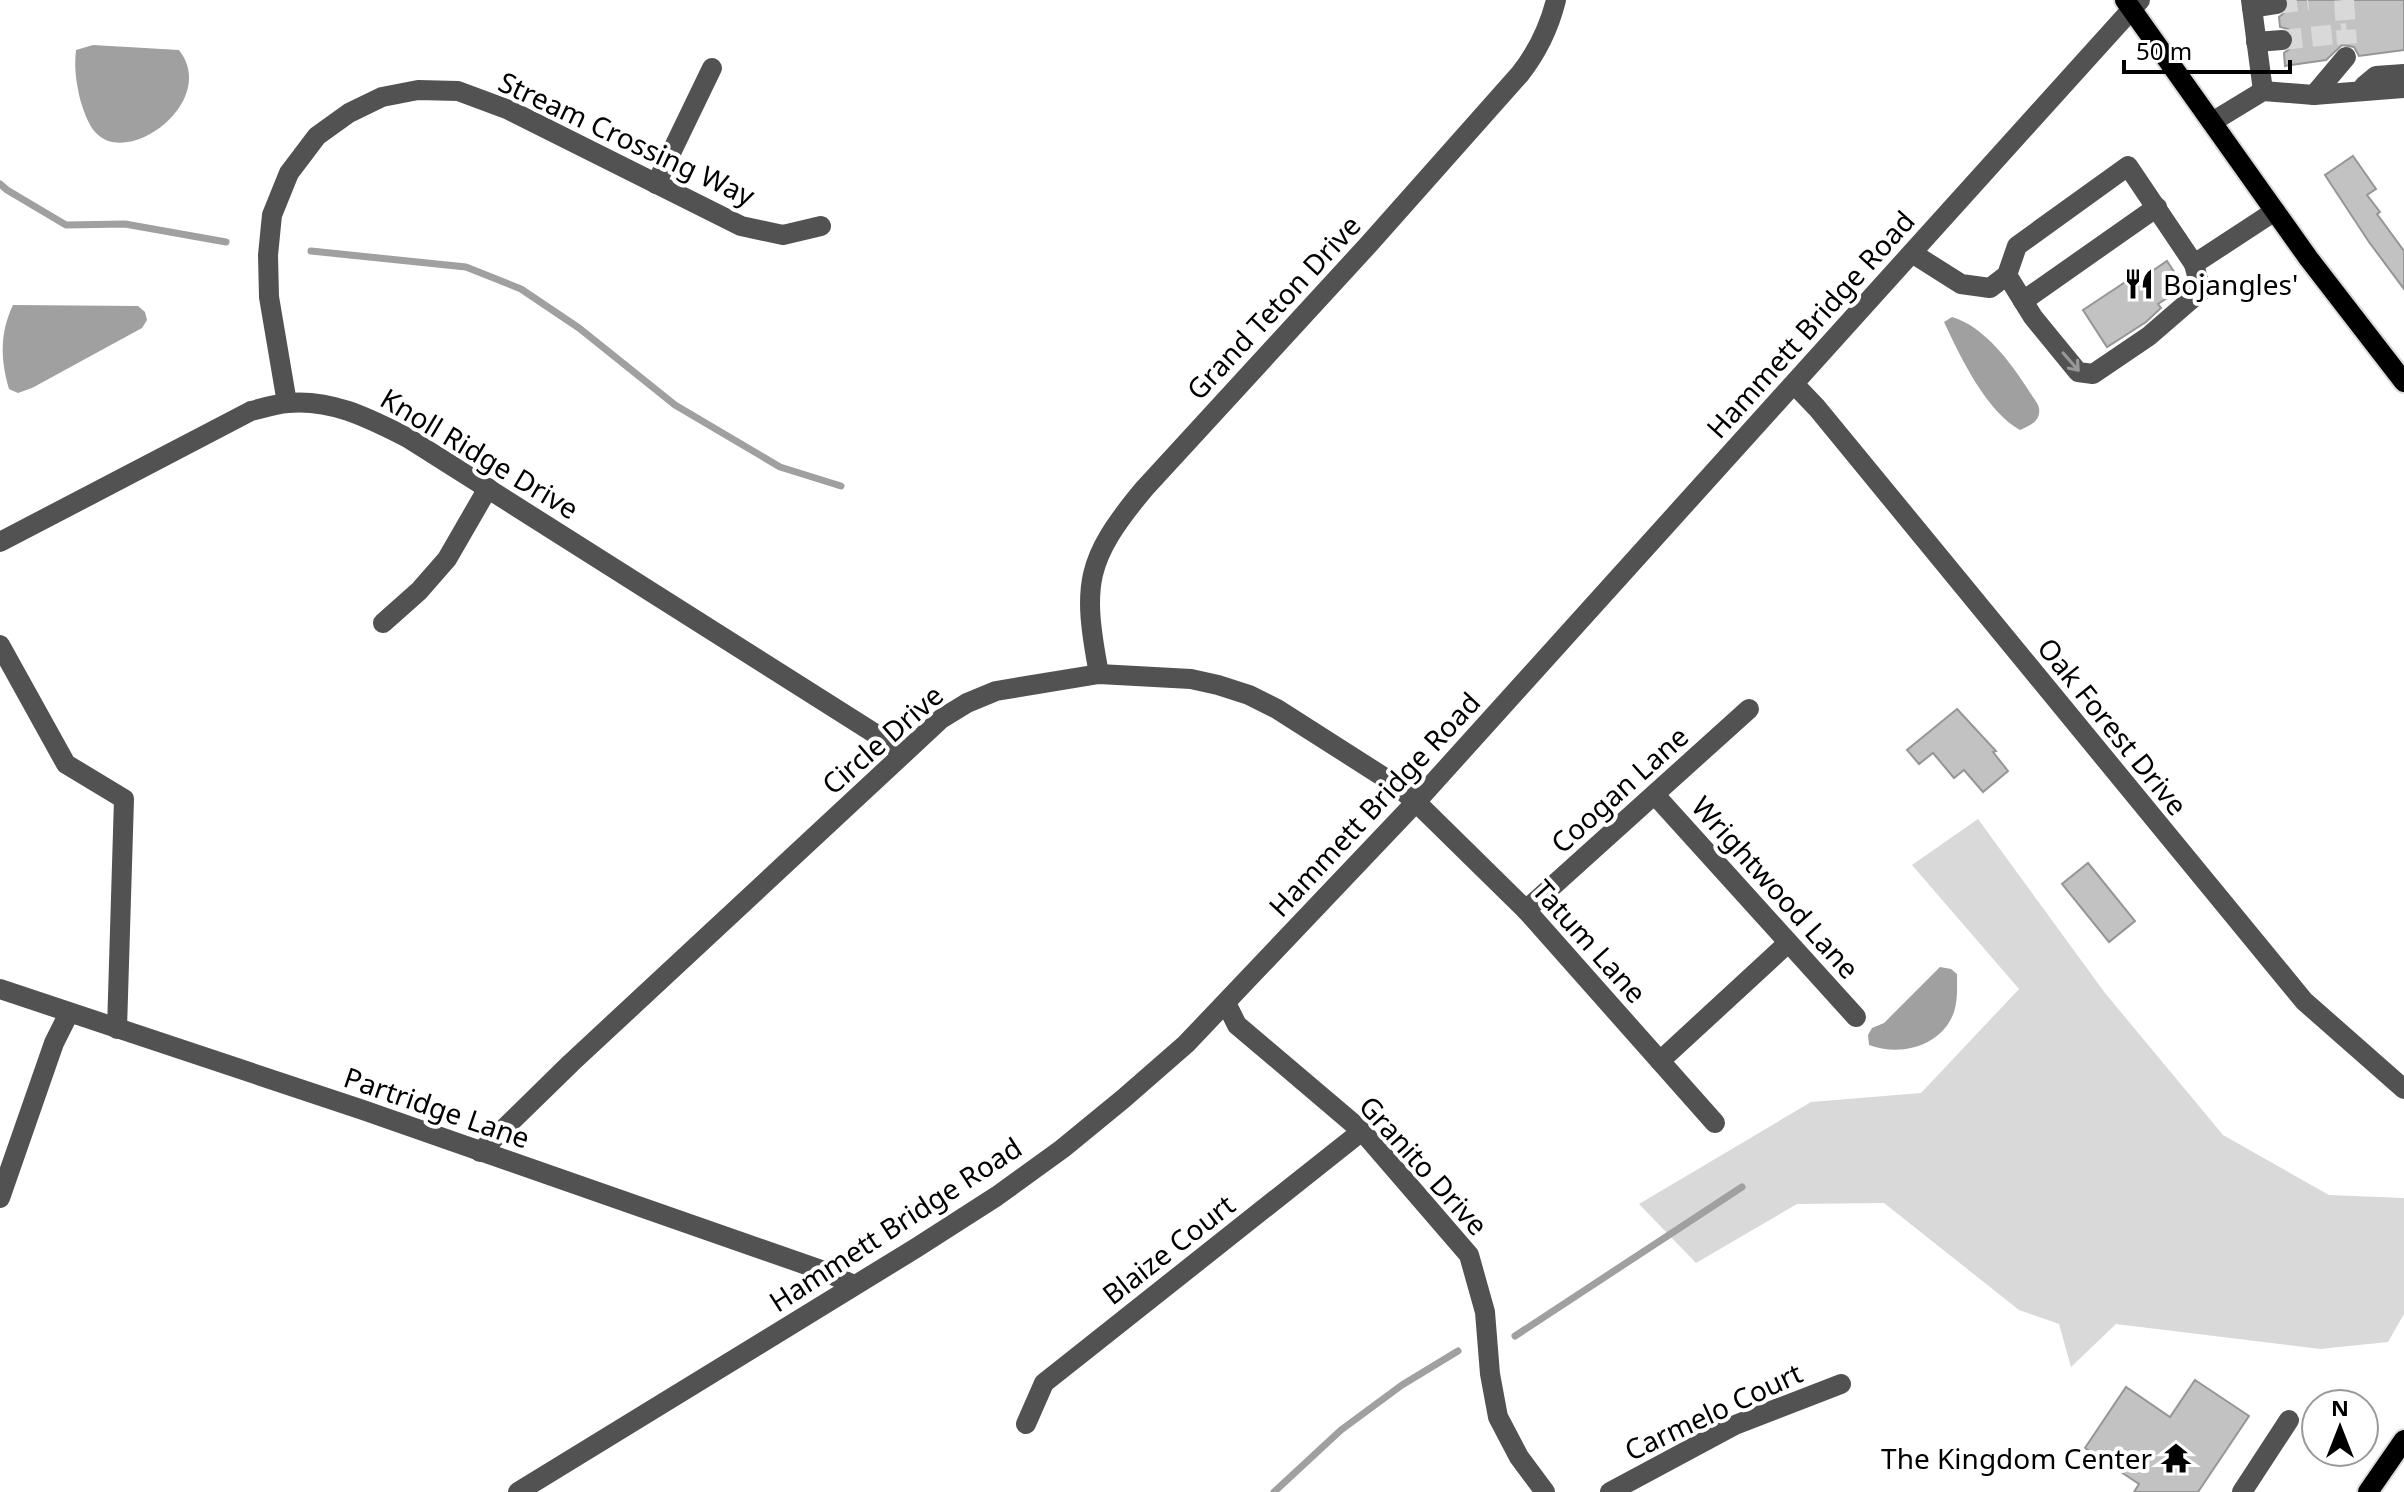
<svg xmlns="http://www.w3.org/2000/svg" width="2404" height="1492" font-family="'Noto Sans',sans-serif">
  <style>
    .green { fill: #d9d9d9 }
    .water { fill: #a0a0a0 }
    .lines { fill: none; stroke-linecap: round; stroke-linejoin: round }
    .stream { stroke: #a0a0a0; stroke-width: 7 }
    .building { fill: #c2c2c2; stroke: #969696; stroke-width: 2 }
    .minor-tunnel { stroke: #d9d9d9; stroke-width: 20; stroke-dasharray: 20 10; stroke-linecap: butt }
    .major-casing { stroke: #dbdbdb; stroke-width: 24 }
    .minor { stroke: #525252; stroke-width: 20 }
    .major { stroke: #000; stroke-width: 20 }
    .oneway { stroke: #979797 }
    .labels { text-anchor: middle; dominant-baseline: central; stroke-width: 8; stroke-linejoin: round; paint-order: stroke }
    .street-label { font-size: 28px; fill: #000; stroke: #fff }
    .poi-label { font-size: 28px; fill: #000; stroke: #fff; text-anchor: start }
  </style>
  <rect width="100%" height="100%" fill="#fff"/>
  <path class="green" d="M1978 819 2105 993 2223 1135 2329 1195 2404 1198V1314L2388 1342 2320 1349 2116 1324 2071 1367 2059 1324 2019 1310 1884 1203 1797 1204 1696 1263 1639 1204 1811 1102 1921 1093 2019 989 1912 865Z"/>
  <g class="water">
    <path d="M93 45 179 50C219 101 129 168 96 133 88 125 83 109 80 99 76 80 74 69 76 50Z"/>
    <path d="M13 305 138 306 145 312 147 320 142 328 32 388 18 393 9 389C0 359 0 332 13 305Z"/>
    <path d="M1952 317C1984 326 2012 364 2029 391 2032 396 2038 403 2039 408 2041 421 2030 426 2020 430 1986 411 1961 358 1944 322Z"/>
    <path d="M1940 967 1951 969 1957 974C1957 986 1958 1000 1954 1012 1942 1046 1901 1057 1869 1045L1868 1035 1872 1028 1884 1023Z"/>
  </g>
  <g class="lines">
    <g class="stream">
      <path d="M0 184 7 190 66 225 125 224 226 242"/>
      <path d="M311 251 466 267 521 289 579 328 675 405 780 467 841 486"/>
      <path d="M1515 1336 1742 1187"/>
      <path d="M1274 1492 1341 1430 1402 1385 1458 1351"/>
    </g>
  </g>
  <g class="building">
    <path d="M2289 0H2404V50L2359 56 2354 47 2342 45 2326 60 2285 66 2284 53 2293 46 2295 38 2288 29 2280 27 2279 17 2289 9Z"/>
    <path d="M2353 156 2376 189 2367 195 2380 212 2377 214 2404 251V289L2369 242 2325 175Z"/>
    <path d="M2167 261 2184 287 2158 304 2161 308 2146 322 2107 347 2083 310 2136 275 2139 280Z"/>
    <path d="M1957 709 1996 751 1993 752 2008 771 1983 792 1964 770 1954 778 1933 753 1919 764 1907 750Z"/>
    <path d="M2088 863 2135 921 2109 942 2062 884Z"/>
    <path d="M2195 1380 2249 1416 2198 1492H2134L2139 1484 2085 1448 2126 1387 2170 1417Z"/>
  </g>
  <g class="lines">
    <g class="minor-tunnel">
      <path d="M2344 0 2347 44"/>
      <path d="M2277 4 2308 0"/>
      <path d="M2282 40 2347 33"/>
    </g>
    <g class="major-casing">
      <g id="major">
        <path d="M2125 0 2309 259 2404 382"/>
        <path d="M2368 1492 2404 1440"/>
      </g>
    </g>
    <g class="minor">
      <path d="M2251 0 2263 91"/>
      <path d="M2252 8 2277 4"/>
      <path d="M2256 42 2282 40"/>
      <path d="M2364 86 2376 76 2404 74"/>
      <path d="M2314 95 2346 57"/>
      <path d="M2212 122 2263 91 2314 95 2404 88"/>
      <path d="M656 184 712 68"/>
      <path d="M1912 253 1961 284 1990 288 2007 275 2017 246 2128 166 2194 264 2275 211"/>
      <path d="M2007 275 2033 317 2078 372 2093 374 2149 336 2201 291 2194 264"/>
      <path d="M2023 301 2157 207"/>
      <path d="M1794 384 1817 408 2304 1001 2404 1089"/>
      <path d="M287 403 269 297 268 255 272 215 289 173 317 136 349 113 382 97 418 90 458 91 509 110 741 226 783 235 821 226"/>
      <path d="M0 542 251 411C263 408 276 404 288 403 333 399 370 419 408 438L904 752"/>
      <path d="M383 623 419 591 447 559 488 488"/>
      <path d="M0 645 66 764 124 799 117 1029"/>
      <path d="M1099 674C1082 584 1085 560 1144 489L1369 244 1520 74C1538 51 1549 28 1556 0"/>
      <path d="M1655 795 1856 1017"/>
      <path d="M1526 910 1749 709"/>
      <path d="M0 989 363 1110 821 1270 854 1285"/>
      <path d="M1226 1003 1237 1025 1362 1131 1469 1255 1485 1312 1490 1374 1498 1417 1519 1457 1545 1492"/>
      <path d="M1660 1061 1788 943"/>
      <path d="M480 1152 571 1063 941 719 967 703 996 691 1099 674 1191 679 1218 685 1249 695 1277 709 1393 783 1416 802 1526 910 1715 1123"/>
      <path d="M0 1198 54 1043 69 1013"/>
      <path d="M1026 1424 1044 1383 1362 1131"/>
      <path d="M518 1492 916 1248 997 1196 1062 1149 1123 1099 1186 1044 1416 802 2140 0"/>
      <path d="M1610 1492 1735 1425 1841 1384"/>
      <path d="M2242 1492 2289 1420"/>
    </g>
    <use href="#major" class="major"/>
  </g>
  <defs><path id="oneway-shaft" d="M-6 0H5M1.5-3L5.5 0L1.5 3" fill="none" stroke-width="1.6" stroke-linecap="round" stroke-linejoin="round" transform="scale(2)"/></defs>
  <use class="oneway" href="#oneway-shaft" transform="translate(2071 362) rotate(49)"/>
  <defs>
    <g id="restaurant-bare" transform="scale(2.4)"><path d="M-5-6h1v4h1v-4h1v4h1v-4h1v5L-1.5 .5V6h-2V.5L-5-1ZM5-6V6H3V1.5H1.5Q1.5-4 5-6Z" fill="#000" stroke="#fff" stroke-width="2.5" paint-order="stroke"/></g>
    <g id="temple-bare" transform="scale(2.4)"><path d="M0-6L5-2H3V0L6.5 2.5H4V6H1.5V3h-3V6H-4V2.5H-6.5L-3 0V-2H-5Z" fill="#000" stroke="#fff" stroke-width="2.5" paint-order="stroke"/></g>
  </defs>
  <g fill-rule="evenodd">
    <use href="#restaurant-bare" x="2139" y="284"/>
    <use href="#temple-bare" x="2176" y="1458"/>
  </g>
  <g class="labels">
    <g class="street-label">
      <text transform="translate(627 138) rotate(25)">Stream Crossing Way</text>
      <text transform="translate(1273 307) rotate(-47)">Grand Teton Drive</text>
      <text transform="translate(1810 324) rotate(-48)">Hammett Bridge Road</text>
      <text transform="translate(480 453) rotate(31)">Knoll Ridge Drive</text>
      <text transform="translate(2113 726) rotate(51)">Oak Forest Drive</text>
      <text transform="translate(882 739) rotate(-41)">Circle Drive</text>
      <text transform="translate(1619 789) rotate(-42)">Coogan Lane</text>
      <text transform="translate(1374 804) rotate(-47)">Hammett Bridge Road</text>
      <text transform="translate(1776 887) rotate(48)">Wrightwood Lane</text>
      <text transform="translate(1590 941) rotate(48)">Tatum Lane</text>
      <text transform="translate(437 1107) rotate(19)">Partridge Lane</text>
      <text transform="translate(1424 1165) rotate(48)">Granito Drive</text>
      <text transform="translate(895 1224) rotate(-33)">Hammett Bridge Road</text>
      <text transform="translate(1168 1249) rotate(-38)">Blaize Court</text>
      <text transform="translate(1713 1411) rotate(-25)">Carmelo Court</text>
    </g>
    <g class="poi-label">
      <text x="2163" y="284">Bojangles'</text>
      <text x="2152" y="1458" text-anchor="end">The Kingdom Center</text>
    </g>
  </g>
  <g transform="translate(2340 1428)"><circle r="38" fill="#ffffff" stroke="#999999" stroke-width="2"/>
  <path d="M0-6L14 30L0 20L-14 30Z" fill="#000000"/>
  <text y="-12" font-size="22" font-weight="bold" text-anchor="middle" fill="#000000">N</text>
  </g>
  <path d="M2124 60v12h166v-12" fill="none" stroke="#000000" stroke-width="4"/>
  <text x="2136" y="60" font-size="24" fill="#000000" stroke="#ffffff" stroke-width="6" paint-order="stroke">50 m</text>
</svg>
